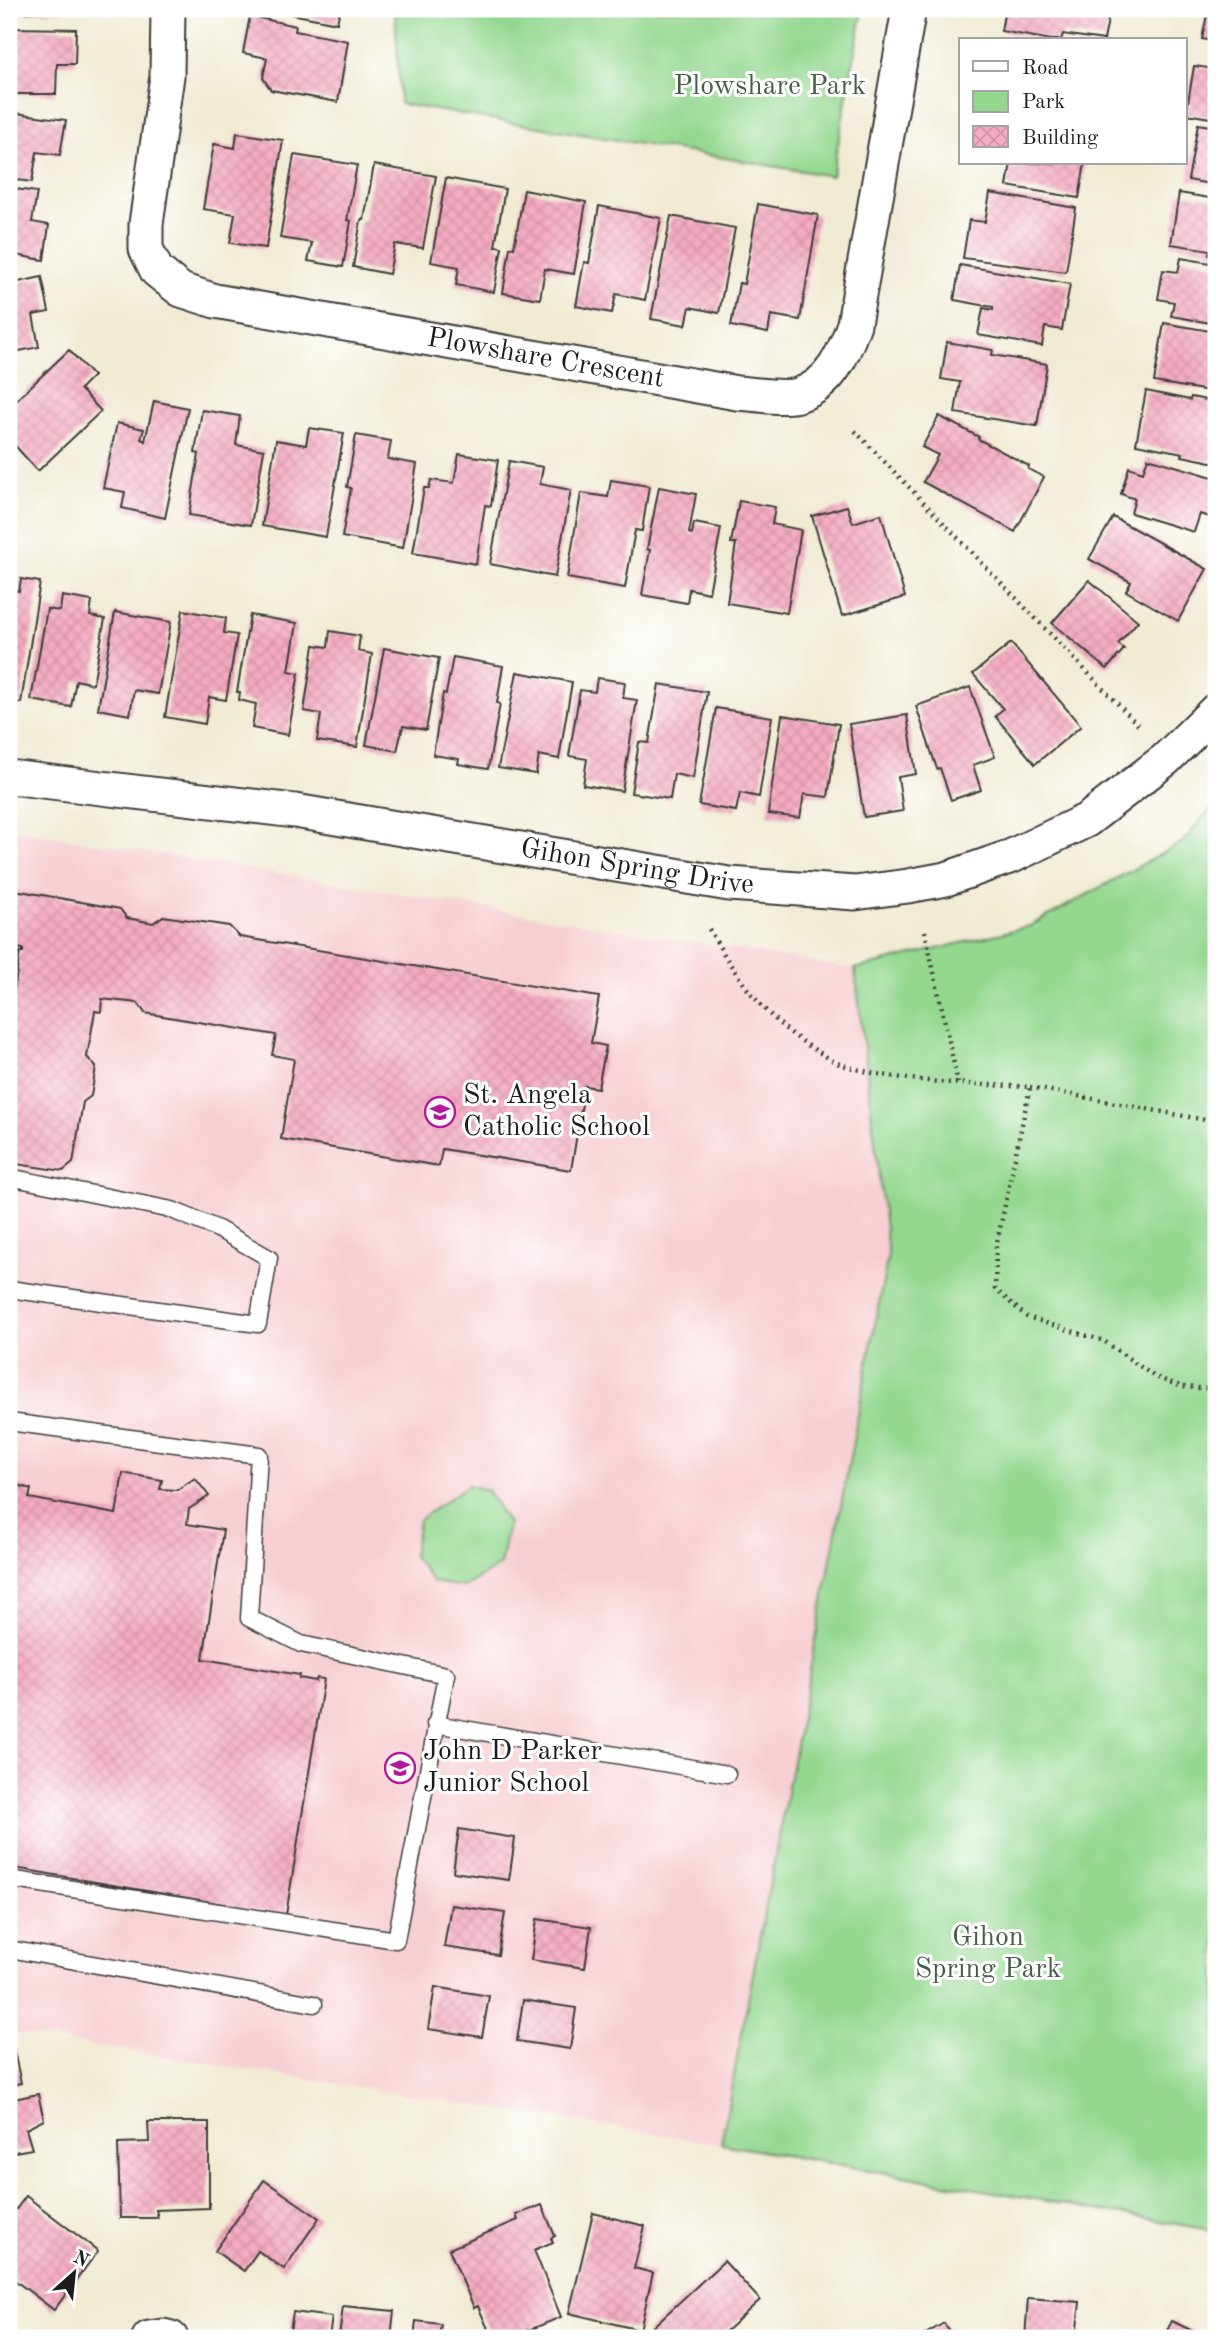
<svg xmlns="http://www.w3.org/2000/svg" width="1225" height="2347" font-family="'Old Standard TT',serif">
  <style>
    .built { fill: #f7cfd2 }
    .park { fill: #94d890; stroke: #587a56; stroke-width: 2 }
    .building { fill: url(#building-cross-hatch) }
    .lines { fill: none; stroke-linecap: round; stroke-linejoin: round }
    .service-casing { stroke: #3c3b38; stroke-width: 19 }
    .minor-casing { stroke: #3c3b38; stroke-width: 37 }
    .path { stroke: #3c3b38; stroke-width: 4.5; stroke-dasharray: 2 5; stroke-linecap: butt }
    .service { stroke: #fff; stroke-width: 16 }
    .minor { stroke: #fff; stroke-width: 33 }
    .labels { text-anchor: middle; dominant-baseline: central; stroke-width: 6; stroke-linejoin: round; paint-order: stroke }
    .park-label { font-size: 28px; fill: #465e45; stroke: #fff }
    .street-label { font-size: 28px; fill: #1c1c1c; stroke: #fff }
    .poi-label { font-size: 28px; fill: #1c1c1c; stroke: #fff; text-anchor: start }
  </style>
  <defs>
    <pattern id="building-cross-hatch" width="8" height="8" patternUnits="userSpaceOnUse" patternTransform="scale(1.75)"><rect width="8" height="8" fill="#f5acc2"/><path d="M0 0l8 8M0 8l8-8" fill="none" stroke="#d193a6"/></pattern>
  </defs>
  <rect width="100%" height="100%" fill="#fff"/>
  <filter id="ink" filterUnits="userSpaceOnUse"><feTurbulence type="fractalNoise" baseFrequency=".0143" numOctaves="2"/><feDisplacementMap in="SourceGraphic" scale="14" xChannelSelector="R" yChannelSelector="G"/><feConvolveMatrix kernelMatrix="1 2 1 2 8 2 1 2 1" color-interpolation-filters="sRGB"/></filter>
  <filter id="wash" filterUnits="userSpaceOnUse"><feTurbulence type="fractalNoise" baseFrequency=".00686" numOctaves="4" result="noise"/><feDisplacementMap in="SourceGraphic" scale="28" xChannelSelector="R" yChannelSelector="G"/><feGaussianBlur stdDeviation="1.57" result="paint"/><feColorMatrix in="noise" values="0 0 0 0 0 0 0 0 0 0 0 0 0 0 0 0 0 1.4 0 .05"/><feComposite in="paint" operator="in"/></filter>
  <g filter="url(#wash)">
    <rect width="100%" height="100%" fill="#f1ebd4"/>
    <path class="built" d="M9 829 855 969 888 1255 721 2144 9 2032Z"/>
    <g class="park">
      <path d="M395 9H863L832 176 400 104Z"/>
      <path d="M1216 802V2231L721 2144 888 1255 855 969 1030 926 1183 842Z"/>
      <path d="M468 1485 487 1490 508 1524 500 1565 464 1587 433 1582 413 1556 419 1520Z"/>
    </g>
    <g id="blocks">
      <g class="building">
        <path d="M9 9H62V11L9 13Z"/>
        <path d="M266 9H340L337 23Z"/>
        <path d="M1005 9H1110L1104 40 1063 34 1061 40H1051L1001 31Z"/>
        <path d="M1208 9H1216V42L1202 39Z"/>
        <path d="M250 16 296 26 295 31 348 41 338 102 271 90 263 78 267 58 243 53Z"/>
        <path d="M9 28 76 29 75 64H57L56 94H9Z"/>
        <path d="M1194 66 1216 69V119L1186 114Z"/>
        <path d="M9 112 66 120 60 155 37 152 32 182 9 179Z"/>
        <path d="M1198 124 1216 127V185L1188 180Z"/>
        <path d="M237 133 283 140 266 248 230 243 235 214 203 209 214 144 235 148Z"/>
        <path d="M294 155 357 165 347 220 351 221 343 267 308 261 312 243 280 238Z"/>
        <path d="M1011 163H1085L1079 198 1007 186Z"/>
        <path d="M374 165 436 176 423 248 395 244 389 274 353 267 361 220H364Z"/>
        <path d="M446 178 505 189 495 246 502 247 494 292 456 285 459 267 431 262Z"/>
        <path d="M9 188 37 192 32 222 49 225 44 260 9 254Z"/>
        <path d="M524 190 586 202 574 274 545 269 540 299 503 293 510 247 514 248Z"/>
        <path d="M990 193 1076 208 1066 272 963 258 969 220 985 222Z"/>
        <path d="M1179 193 1216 199V256L1209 255 1210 250 1171 244Z"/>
        <path d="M758 204 818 215 800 320 771 315 768 333 731 326 739 283 744 284Z"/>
        <path d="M599 206 661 218 645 300 616 294 612 313 576 306 584 262 589 263Z"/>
        <path d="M671 216 735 228 719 313 690 307 686 325 651 319Z"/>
        <path d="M1181 258 1216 264V324L1171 316 1174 302 1158 299 1163 270 1178 272Z"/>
        <path d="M960 265 1070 284 1062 330 1045 327 1042 346 978 335 983 308 993 310V307L954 300Z"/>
        <path d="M42 277 49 312 33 315 39 347 9 353V284Z"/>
        <path d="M1164 323 1216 332V392L1154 382Z"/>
        <path d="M947 342 993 350 992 355 1047 364 1037 426 955 413 960 382 941 379Z"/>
        <path d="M69 350 93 376 80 389 101 411 38 471 9 439V407Z"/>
        <path d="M1146 391 1190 400 1191 397 1216 402V463L1182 456 1183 453 1136 444Z"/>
        <path d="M154 401 188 408 165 518 122 508 125 492 103 488 117 423 144 429 141 439 145 441Z"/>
        <path d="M202 410 240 416 236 445 264 450 251 525 189 515 199 454 195 453Z"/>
        <path d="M939 416 979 437 978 439 1029 466 1028 469 1044 477 1015 532 923 482 938 455 922 447Z"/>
        <path d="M309 428 344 433 326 537 262 526 276 440 306 445Z"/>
        <path d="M356 435 391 441 388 459 417 464 403 548 342 537 351 488 347 487Z"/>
        <path d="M459 454 498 460 491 506 485 505 476 564 413 553 424 488H429L431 480 454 483Z"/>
        <path d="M1148 458 1216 478V519L1200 514 1194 532 1131 513 1135 499 1121 494 1129 467 1143 472Z"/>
        <path d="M509 461 543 467 540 484 571 490 555 577 490 564Z"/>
        <path d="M611 480 649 486 642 531 635 530 625 588 567 578 581 493 608 497Z"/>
        <path d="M659 487 696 494 689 533 692 534 694 523 721 528 709 593 689 589 687 603 642 595 650 550 647 549Z"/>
        <path d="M739 501 775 507 772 524 801 530 787 613 727 603 736 543H731Z"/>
        <path d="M847 506 853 523 881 514 905 597 842 616 812 516Z"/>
        <path d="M1113 517 1207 569 1178 621 1126 591 1131 582 1089 559Z"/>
        <path d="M21 579 40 582 21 703 9 701V589L19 591Z"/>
        <path d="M1089 580 1138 621 1118 644 1124 649 1107 669 1052 623Z"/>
        <path d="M62 596 92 601 90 616 105 619 93 684 76 680 71 707 31 700 47 609 60 611Z"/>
        <path d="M183 610 226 618 224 633 237 635 226 700 209 697 205 724 165 717Z"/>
        <path d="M115 612 171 622 158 694 134 690 130 715 98 709Z"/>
        <path d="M250 615 297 623 289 671 299 673 288 735 252 728 256 704 239 700 240 692H237Z"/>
        <path d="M330 631 360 636 358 651 372 654 357 747 317 741 321 714 304 711 314 645 328 647Z"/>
        <path d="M1011 643 1081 726 1035 764 995 716 1003 709 973 674Z"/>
        <path d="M384 648 439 658 426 730 403 726 397 751 366 745Z"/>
        <path d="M453 657 503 666 497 703 500 704 488 769 458 764 459 759 433 755 443 693 446 694Z"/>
        <path d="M517 672 572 682 559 759 539 755 536 774 498 768Z"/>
        <path d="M597 678 625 682 623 698 637 700 622 791 583 785 587 759 569 756 580 690 595 692Z"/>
        <path d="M659 684 707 692 693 778 674 774 670 799 631 793 639 742 649 743Z"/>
        <path d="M970 687 995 757 973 765 981 790 951 800 940 768 937 769 916 706Z"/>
        <path d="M716 708 772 717 759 797 740 793 736 811 699 805Z"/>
        <path d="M782 715 839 724 828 797 804 794 800 818 768 814Z"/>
        <path d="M907 715 916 774 898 777 903 811 864 817 849 724Z"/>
        <path d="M9 889 120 909 127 918 153 923 163 916 229 926 240 937 599 997 591 1043 606 1046 598 1088 585 1086 571 1170 442 1149 439 1166 281 1139 294 1059 272 1055 276 1035 145 1013 138 1003 102 999 101 1012 95 1011 87 1057 96 1067 91 1096 83 1102 73 1163 63 1171 9 1163V1033L12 1016H10L20 952H23V949L9 947Z"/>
        <path d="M123 1473 162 1480 160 1489 177 1490 195 1478 209 1496 189 1509 187 1524 223 1530 203 1659 300 1675 299 1678 316 1681 317 1678 324 1679 286 1915 9 1867V1497H11L13 1484 31 1489 29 1498 116 1514Z"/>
        <path d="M459 1829 515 1838 509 1880 453 1872Z"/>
        <path d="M451 1905 505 1913 498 1955 444 1947Z"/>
        <path d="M537 1919 591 1927 585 1968 531 1960Z"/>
        <path d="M435 1987 489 1996 482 2037 428 2029Z"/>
        <path d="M523 2000 576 2008 570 2049 517 2041Z"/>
        <path d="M10 2033 21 2083 9 2086V2034Z"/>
        <path d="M38 2094 44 2120 26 2129 32 2149 9 2153V2100Z"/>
        <path d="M148 2122H209V2208L156 2210 158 2218H120L118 2143 149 2142Z"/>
        <path d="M264 2180 319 2218 284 2269 258 2251 244 2271 215 2251Z"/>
        <path d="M26 2196 98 2251 54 2310 9 2276V2219Z"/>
        <path d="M542 2205 555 2236 551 2238 553 2242 534 2250 561 2317 510 2338H492L478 2306 474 2308 449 2249 518 2220 516 2215Z"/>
        <path d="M593 2213 645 2226 634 2268 653 2273 640 2330 569 2313Z"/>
        <path d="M724 2261 760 2300 723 2334 727 2338H651L646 2333Z"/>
        <path d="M1028 2298 1080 2302 1076 2338H1025Z"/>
        <path d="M343 2306 394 2311 391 2338H339Z"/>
        <path d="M293 2312 332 2317 329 2338H289Z"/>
        <path d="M416 2321 441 2324 439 2338H414Z"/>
        <path d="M1172 2321 1207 2338H1163Z"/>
        <path d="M944 2323 953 2338H919Z"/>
      </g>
    </g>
  </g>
  <g filter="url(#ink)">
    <use href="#blocks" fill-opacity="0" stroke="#3c3b38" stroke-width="2"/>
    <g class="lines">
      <g class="service-casing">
        <g id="service">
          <path d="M9 1177 172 1210 218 1229 269 1258 258 1324 9 1289"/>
          <path d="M9 1422 259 1455 249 1618 301 1644 446 1675 396 1940 9 1879"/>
          <path d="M435 1724 727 1774"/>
          <path d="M9 1949 314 2004"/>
        </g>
      </g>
      <g class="minor-casing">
        <g id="minor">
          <path id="s1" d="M168 9 167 76 146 224V249L157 271 181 290 215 301 737 393C754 394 782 399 798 395 831 385 844 353 854 324L909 9"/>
          <path id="s2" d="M9 777 295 811 729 884 855 893 908 886 946 879 1012 856 1087 820 1166 759 1216 710"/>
          <path d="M149 2338 163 2336 171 2338"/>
        </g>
      </g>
      <g class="path">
        <path d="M855 431 1139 726"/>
        <path d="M709 929C739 981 764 1019 817 1051 824 1055 832 1061 840 1064 895 1083 972 1084 1030 1087L996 1247 995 1289 1027 1317 1104 1341 1155 1377 1183 1387 1216 1389"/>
        <path d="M925 931 958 1083"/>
        <path d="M1030 1087 1216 1122"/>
      </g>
      <use href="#service" class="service"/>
      <use href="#minor" class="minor"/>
    </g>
  </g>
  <defs>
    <g id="school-ring" transform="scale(1.575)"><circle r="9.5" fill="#fff" stroke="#b5179e" stroke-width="1.5"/><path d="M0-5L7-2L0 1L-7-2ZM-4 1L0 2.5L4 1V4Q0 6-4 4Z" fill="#b5179e"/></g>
  </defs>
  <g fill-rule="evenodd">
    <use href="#school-ring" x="440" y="1112"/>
    <use href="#school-ring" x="400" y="1768"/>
  </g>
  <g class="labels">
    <g class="park-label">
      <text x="770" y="87">Plowshare Park</text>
      <text x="988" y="1938">Gihon<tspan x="988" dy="32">Spring Park</tspan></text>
    </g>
    <g class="street-label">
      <text stroke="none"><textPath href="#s1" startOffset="668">Plowshare Crescent</textPath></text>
      <text stroke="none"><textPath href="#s2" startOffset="635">Gihon Spring Drive</textPath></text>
    </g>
    <g class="poi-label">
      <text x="463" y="1096">St. Angela<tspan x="463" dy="32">Catholic School</tspan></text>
      <text x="423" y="1752">John D Parker<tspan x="423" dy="32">Junior School</tspan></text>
    </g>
  </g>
  <rect width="1225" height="2347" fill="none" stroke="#fff" stroke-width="35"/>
  <rect x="959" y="38" width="228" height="126" fill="#ffffff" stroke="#a4a4a4" stroke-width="2"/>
  <rect x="973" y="61" width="35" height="10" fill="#ffffff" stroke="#a4a4a4" stroke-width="2"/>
  <text x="1022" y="74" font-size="21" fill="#1c1c1c">Road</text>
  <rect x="973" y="91" width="35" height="21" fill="#94d890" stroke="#a4a4a4" stroke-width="2"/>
  <text x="1022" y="108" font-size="21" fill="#1c1c1c">Park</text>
  <rect x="973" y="126" width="35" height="21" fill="url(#building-cross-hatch)" stroke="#a4a4a4" stroke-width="2"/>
  <text x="1022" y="144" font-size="21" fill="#1c1c1c">Building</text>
  <g transform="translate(74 2273) rotate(27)" stroke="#ffffff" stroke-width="5" paint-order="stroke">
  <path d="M0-5L12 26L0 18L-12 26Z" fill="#1c1c1c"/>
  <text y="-10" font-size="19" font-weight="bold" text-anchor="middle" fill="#1c1c1c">N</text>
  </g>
</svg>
